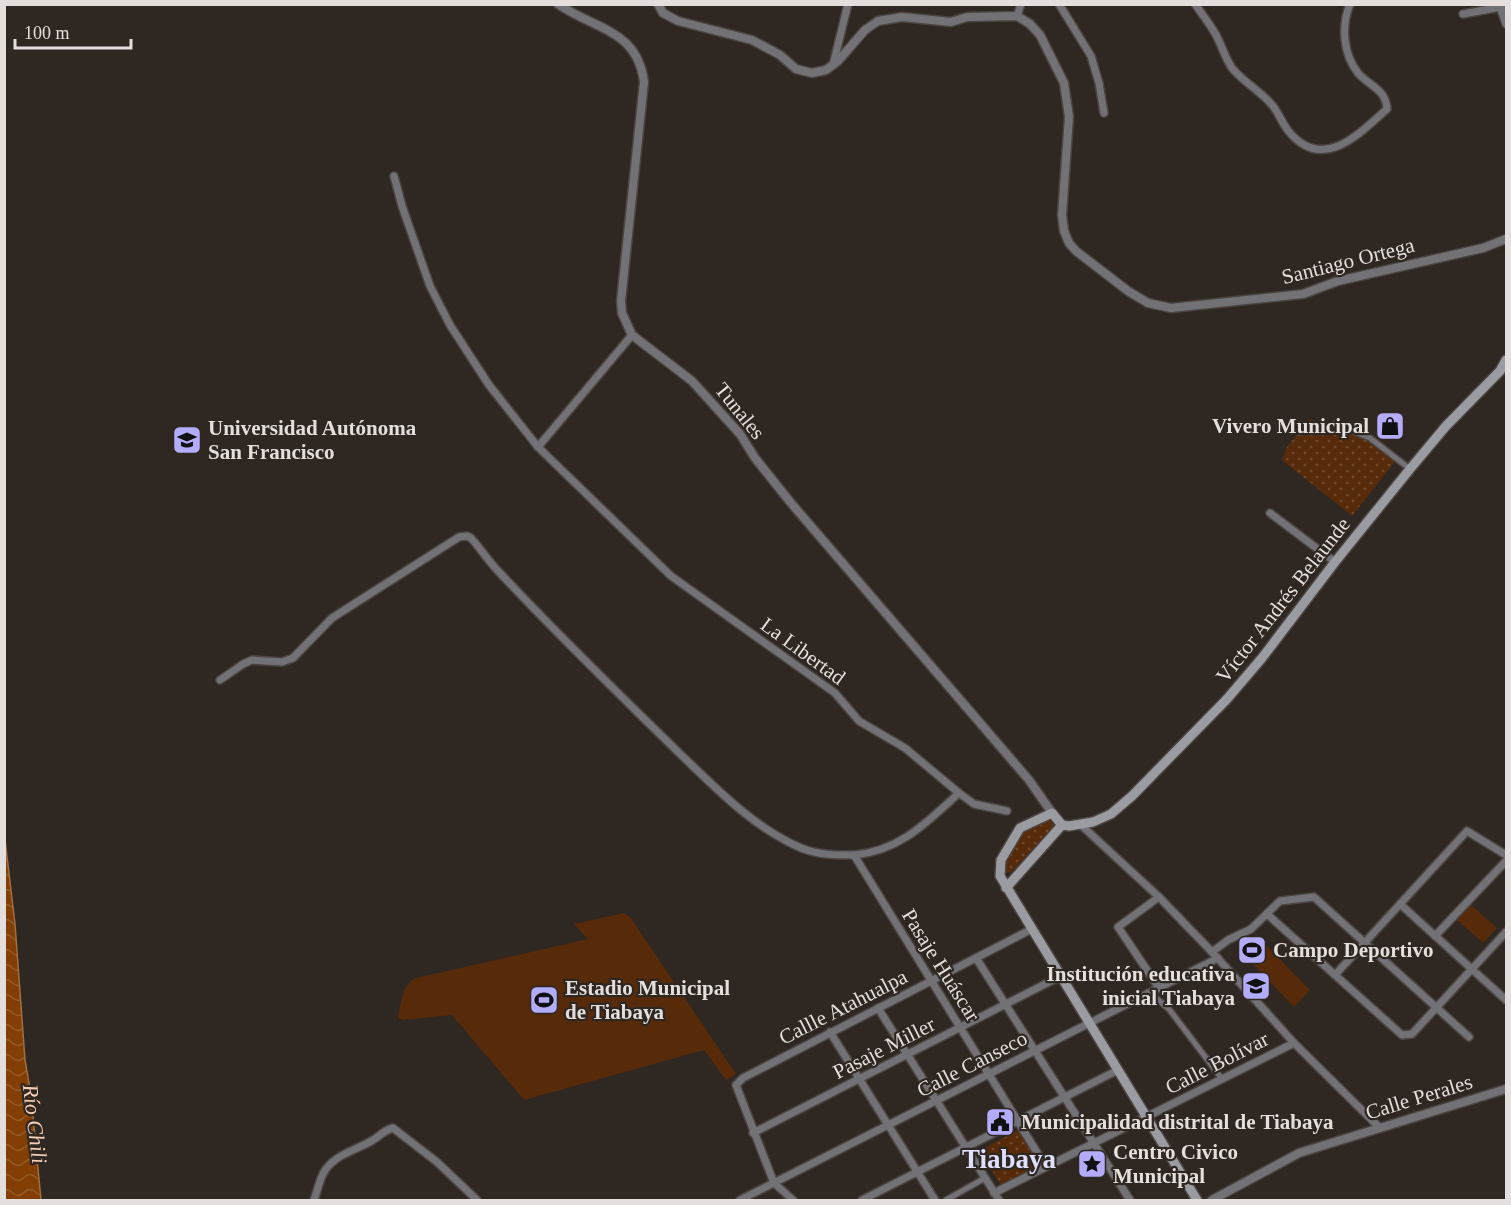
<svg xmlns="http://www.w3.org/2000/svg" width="1511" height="1205" font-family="Georgia,serif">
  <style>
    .park { fill: url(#park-dots) }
    .pitch { fill: #572b0a }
    .water { fill: url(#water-waves); stroke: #a06f44; stroke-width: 1.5 }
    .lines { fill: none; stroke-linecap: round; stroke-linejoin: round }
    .pedestrian-casing { stroke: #4b4440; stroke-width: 8 }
    .minor-casing { stroke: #4b4440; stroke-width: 10 }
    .tertiary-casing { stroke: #4b4440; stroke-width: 11 }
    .secondary-casing { stroke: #4b4440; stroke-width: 12 }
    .pedestrian { stroke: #727276; stroke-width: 5 }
    .minor { stroke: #727276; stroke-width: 7 }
    .tertiary { stroke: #727276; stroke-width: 8 }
    .secondary { stroke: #9b9ba2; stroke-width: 9 }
    .labels { text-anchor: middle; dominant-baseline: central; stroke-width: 4.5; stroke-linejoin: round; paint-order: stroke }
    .street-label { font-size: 21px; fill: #e4dfdc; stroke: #2e2722 }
    .poi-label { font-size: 21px; font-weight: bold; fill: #e4dfdc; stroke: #2e2722; text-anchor: start }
    .water-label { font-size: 22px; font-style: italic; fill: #f6cdb5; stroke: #2e2722 }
    .district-label { font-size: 27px; font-weight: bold; fill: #e1e0fd; stroke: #2e2722 }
  </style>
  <defs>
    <pattern id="park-dots" width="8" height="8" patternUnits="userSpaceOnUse" patternTransform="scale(1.5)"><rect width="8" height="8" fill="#572b0a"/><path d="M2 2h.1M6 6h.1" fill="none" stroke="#6f492d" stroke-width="1.8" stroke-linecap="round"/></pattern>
    <pattern id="water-waves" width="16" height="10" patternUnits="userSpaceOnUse" patternTransform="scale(1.5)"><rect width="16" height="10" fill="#833f03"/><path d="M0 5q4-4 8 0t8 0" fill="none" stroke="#945a27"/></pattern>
  </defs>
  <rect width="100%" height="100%" fill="#2e2722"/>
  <g class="park">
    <path d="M1309 419 1369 439 1396 460 1352 516 1282 460 1287 447Z"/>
    <path d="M1048 818 1052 820 1053 828 1011 872 1005 873 1002 870 1005 859 1023 829Z"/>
    <path d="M1018 1130 1042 1168 1003 1188 979 1151Z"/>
  </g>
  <g class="pitch">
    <path d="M1471 905 1497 928 1483 943 1457 920Z"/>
    <path d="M624 913 631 918 736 1074 726 1080 704 1050 524 1100 452 1015 403 1020 398 1018C401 1004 402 984 416 978L588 939 574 924Z"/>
    <path d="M1256 935 1310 990 1294 1007 1240 951Z"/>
  </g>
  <path class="water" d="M4 831 15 924 25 1060 31 1095 41 1200H5Z"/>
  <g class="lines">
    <g class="pedestrian-casing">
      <g id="pedestrian">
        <path d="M1335 424 1370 438 1410 469"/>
        <path d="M1150 993 1169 1009 1222 1079"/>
        <path d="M946 1200 985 1178"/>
      </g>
    </g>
    <g class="minor-casing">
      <g id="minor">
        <path d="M1059 4 1091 56 1099 83 1104 113"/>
        <path d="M1195 4C1202 14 1210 24 1216 35 1222 46 1225 58 1232 68 1244 83 1261 91 1273 106 1279 114 1283 125 1290 133 1324 172 1360 133 1387 109 1386 89 1369 86 1358 73 1343 54 1341 26 1350 4"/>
        <path d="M1500 7 1506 24"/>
        <path d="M1463 14 1506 6"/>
        <path d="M1017 16 1021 4"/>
        <path d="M833 65 848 4"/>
        <path d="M394 176 402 206 430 286 450 325 489 385 538 447 671 576 835 693 859 721 905 748 959 793C927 822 900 851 854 855"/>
        <path d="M538 447 632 335"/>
        <path d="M1270 513 1335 562"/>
        <path d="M220 680 243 664 252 660 282 662 293 658 332 618 459 537 467 536 471 538C481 549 489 562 500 573 557 634 617 692 676 750 714 786 752 827 801 848 818 855 836 855 854 855L1046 1167"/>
        <path d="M959 793 974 804 1007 811"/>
        <path d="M1081 825 1159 897 1212 952 1294 1043 1380 1128"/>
        <path d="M1400 904 1506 1000"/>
        <path d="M1267 914 1402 1035 1412 1034 1506 932"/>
        <path d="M1435 936 1506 861"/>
        <path d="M1212 952 1228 940 1251 929 1280 901 1314 897 1469 1037"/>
        <path d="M976 958 1130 1200"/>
        <path d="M1335 975 1467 831 1506 855"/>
        <path d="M1159 988 1118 927 1159 897"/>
        <path d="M878 1008 999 1200"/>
        <path d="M830 1032 935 1200"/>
        <path d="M753 1133 1061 976"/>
        <path d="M994 1193 1294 1043"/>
        <path d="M314 1200C317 1192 319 1182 323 1174 332 1155 357 1150 373 1140 380 1136 384 1130 393 1128L437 1162 477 1200"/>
        <path d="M740 1200 1218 958"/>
        <path d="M793 1200 774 1183 736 1085 743 1078 1032 929"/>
        <path d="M862 1200 1118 1070"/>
      </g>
    </g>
    <g class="tertiary-casing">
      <g id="tertiary">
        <path d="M558 4C595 30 637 29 644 82L621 301 622 313 632 335 692 381 740 434 755 458 791 503 1029 780 1052 813"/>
        <path d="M658 4 663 13 678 21 752 40 780 55 796 69 812 73 826 70 838 61 865 30 878 21 902 17 951 22 967 17 1017 16 1030 24 1040 35 1064 83 1069 117 1062 215 1064 231 1069 243 1076 251 1128 291 1148 303 1171 308 1303 294 1338 281 1483 248 1506 239"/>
        <path d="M1212 1200 1299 1153 1506 1089"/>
      </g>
    </g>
    <g class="secondary-casing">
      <g id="secondary">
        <path d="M1062 825 1069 826 1093 822 1111 814 1132 796 1227 699 1262 658 1335 562 1410 469 1446 426 1500 371 1506 360"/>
        <path d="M1062 825 1052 813 1020 828 1001 860 1000 876 1197 1200"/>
        <path d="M1006 888 1062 825"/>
      </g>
    </g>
    <use href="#pedestrian" class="pedestrian"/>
    <use href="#minor" class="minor"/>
    <use href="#tertiary" class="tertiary"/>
    <use href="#secondary" class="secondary"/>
  </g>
  <defs>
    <g id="shop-square" transform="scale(1.5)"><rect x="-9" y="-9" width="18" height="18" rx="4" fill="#b3adf9" stroke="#2e2722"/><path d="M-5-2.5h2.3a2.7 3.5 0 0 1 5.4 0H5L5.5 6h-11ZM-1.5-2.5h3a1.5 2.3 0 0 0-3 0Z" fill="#111"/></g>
    <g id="university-square" transform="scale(1.5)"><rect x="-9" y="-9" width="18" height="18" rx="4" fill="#b3adf9" stroke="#2e2722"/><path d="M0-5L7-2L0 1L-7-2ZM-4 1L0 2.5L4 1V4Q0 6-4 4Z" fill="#111"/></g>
    <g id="stadium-square" transform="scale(1.5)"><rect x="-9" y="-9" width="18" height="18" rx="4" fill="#b3adf9" stroke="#2e2722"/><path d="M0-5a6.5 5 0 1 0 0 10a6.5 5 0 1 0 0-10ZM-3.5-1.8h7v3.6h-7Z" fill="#111"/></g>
    <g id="school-square" transform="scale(1.5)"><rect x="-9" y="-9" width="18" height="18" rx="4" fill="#b3adf9" stroke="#2e2722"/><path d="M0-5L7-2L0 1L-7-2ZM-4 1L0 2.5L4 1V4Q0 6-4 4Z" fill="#111"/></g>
    <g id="civic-square" transform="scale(1.5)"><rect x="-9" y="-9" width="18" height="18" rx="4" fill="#b3adf9" stroke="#2e2722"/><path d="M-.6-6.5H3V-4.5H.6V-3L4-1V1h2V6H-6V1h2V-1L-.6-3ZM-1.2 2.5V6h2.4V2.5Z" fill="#111"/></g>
    <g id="sight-square" transform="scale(1.5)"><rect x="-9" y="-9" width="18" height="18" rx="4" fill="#b3adf9" stroke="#2e2722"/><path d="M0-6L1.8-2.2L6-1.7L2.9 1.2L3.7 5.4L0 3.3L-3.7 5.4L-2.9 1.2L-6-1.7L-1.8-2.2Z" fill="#111"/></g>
  </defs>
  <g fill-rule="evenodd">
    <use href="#shop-square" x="1390" y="426"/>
    <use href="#university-square" x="187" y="440"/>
    <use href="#stadium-square" x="1252" y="950"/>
    <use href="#school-square" x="1256" y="986"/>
    <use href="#stadium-square" x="544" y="1000"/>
    <use href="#civic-square" x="1000" y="1122"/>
    <use href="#sight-square" x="1092" y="1164"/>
  </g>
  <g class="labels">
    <g class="street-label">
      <text transform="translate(1348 261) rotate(-14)">Santiago Ortega</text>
      <text transform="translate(740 411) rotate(51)">Tunales</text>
      <text transform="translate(1283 600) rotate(-52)">Víctor Andrés Belaunde</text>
      <text transform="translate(803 651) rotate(36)">La Libertad</text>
      <text transform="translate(941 965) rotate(58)">Pasaje Huáscar</text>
      <text transform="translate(843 1007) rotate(-27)">Callle Atahualpa</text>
      <text transform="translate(884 1048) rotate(-27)">Pasaje Miller</text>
      <text transform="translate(1217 1063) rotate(-27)">Calle Bolívar</text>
      <text transform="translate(972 1064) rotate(-27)">Calle Canseco</text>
      <text transform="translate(1419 1097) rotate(-17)">Calle Perales</text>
    </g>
    <g class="poi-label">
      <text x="1369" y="426" text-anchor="end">Vivero Municipal</text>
      <text x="208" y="428">Universidad Autónoma<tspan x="208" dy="24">San Francisco</tspan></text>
      <text x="1273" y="950">Campo Deportivo</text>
      <text x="1235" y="974" text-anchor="end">Institución educativa<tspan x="1235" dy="24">inicial Tiabaya</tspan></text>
      <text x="565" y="988">Estadio Municipal<tspan x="565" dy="24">de Tiabaya</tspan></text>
      <text x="1021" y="1122">Municipalidad distrital de Tiabaya</text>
      <text x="1113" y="1152">Centro Civico<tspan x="1113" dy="24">Municipal</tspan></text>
    </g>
    <g class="water-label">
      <text transform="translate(35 1124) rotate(83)">Río Chili</text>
    </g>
    <g class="district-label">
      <text x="1009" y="1159">Tiabaya</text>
    </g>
  </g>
  <rect width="1511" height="1205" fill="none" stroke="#e4dfdc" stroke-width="12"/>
  <path d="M15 39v9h116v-9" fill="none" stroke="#e4dfdc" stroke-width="3"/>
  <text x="24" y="39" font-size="18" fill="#e4dfdc" stroke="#2e2722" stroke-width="4.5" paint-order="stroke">100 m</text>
</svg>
